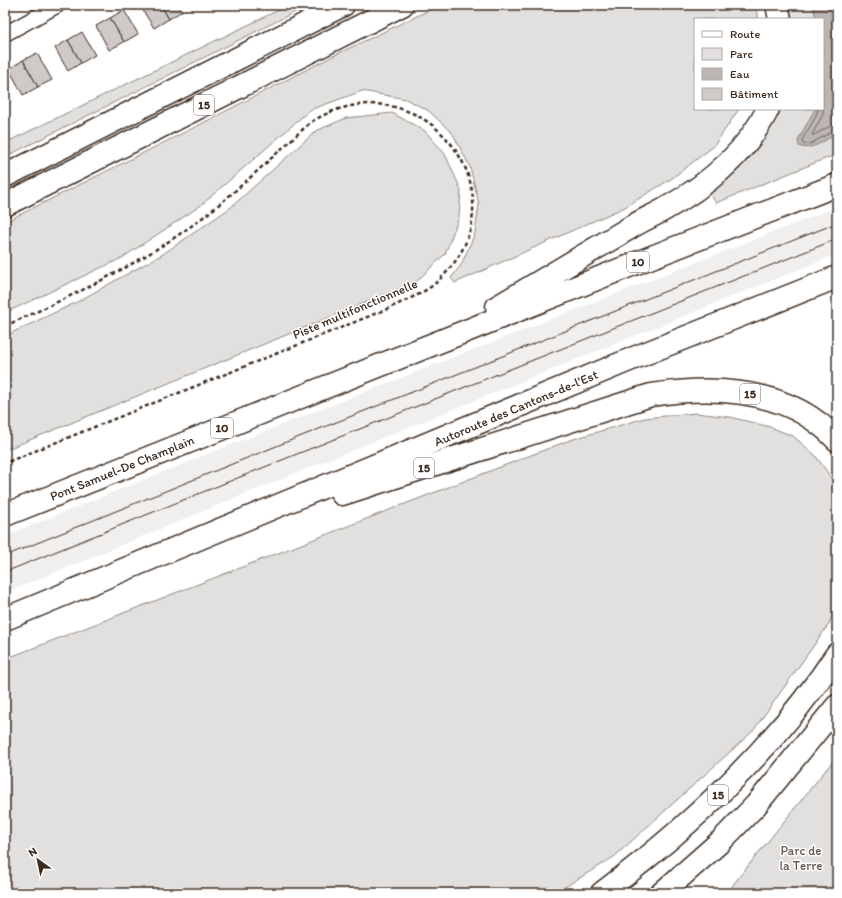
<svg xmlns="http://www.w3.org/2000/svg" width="842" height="898" font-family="Itim,sans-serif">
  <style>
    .built { fill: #f1efee }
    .green { fill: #e2e0de; stroke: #8e857e }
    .water { fill: #bcb6b3; stroke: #887e77 }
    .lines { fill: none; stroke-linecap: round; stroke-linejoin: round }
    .shore { stroke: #6f625a; stroke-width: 1 }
    .building { fill: #cfcac7; stroke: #3b2a1e }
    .street-casing { stroke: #3b2a1e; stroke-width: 17 }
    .highway-casing { stroke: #3b2a1e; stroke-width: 25 }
    .path { stroke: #3b2a1e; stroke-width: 2.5; stroke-dasharray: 4 3; stroke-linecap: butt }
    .street { stroke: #fff; stroke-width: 14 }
    .highway { stroke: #fff; stroke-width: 22 }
    .tram { stroke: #3b2a1e; stroke-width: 1 }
    .labels { text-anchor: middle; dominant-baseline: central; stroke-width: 3; stroke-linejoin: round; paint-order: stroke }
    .shield { fill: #fff; stroke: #766a62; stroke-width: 1 }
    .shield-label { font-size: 12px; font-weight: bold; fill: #3b2a1e }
    .street-label { font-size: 13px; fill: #3b2a1e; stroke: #fff }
    .park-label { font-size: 13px; fill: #65584e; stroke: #fff }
  </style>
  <rect width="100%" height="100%" fill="#fff"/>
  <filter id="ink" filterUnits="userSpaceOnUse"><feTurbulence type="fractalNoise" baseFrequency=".025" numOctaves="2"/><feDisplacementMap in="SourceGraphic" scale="8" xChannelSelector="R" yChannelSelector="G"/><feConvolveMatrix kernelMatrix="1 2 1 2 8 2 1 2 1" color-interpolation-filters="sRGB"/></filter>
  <g filter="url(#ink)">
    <path class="built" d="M837 207V254L301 471 5 593V536L225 447Z"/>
    <g class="green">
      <path d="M289 5H309L5 157V143Z"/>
      <path d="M440 5H754L759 19H695V109H739L714 146 671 179 625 207 455 283 451 278 461 265 475 233 479 204 470 167 453 134 429 111 406 99 362 91 310 110 200 206 122 258 5 313V222L199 125 335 55Z"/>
      <path d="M788 5H837V154L716 203 709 192 742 164 769 129 778 109H823V19H792Z"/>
      <path d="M392 113 425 131 445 154 461 190 459 217 445 254 416 282 5 450V336L75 303 163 254 230 208 316 131 346 118Z"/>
      <path d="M696 413 730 417 770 427 793 436 815 455 830 476 837 493V603L829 624 753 731 614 857 555 893H5V659L570 440 645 418Z"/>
      <path d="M837 756V893H728L735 882Z"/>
    </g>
    <path class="water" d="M813 5H837V133C827 139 811 152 799 146L798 140 815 109H823V19H816Z"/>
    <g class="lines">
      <g class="shore">
        <path d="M823 107V114L812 135H814L832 125 837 124"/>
        <path d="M818 109 815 118 802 140 803 144H810L837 129"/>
      </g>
    </g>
    <g class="building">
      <path d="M161 5 169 19 154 28 140 6Z"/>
      <path d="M161 5H178L182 11 169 19Z"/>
      <path d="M124 10 138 34 124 42 110 18Z"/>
      <path d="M110 18 124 42 109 50 96 26Z"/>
      <path d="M82 32 95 55 81 63 68 40Z"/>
      <path d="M68 40 81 63 68 71 55 48Z"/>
      <path d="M37 53 52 80 38 87 23 60Z"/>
      <path d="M23 60 38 87 23 95 9 69Z"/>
      <path d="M5 94 10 105 5 107Z"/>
    </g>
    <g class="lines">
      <g class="street-casing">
        <path id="street" d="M5 34 58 5"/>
      </g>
      <g class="highway-casing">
        <g id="highway">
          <path d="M777 5 780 19"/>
          <path d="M5 176 343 5"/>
          <path d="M5 205 402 5"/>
          <path d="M497 307C541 281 584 255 628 229 640 221 653 216 665 209 708 185 746 153 768 109"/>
          <path d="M342 494 651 395C716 385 789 388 837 440"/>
          <path d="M5 515 644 260 837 185"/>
          <path d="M5 619 634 358 837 277"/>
          <path d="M602 893C691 826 775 748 837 654"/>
          <path d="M662 893 721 841 756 805 837 706"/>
        </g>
      </g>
      <path class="path" d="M5 326C74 295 141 264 202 218 241 188 275 154 311 122 420 55 528 191 442 277 427 293 406 300 387 309L5 463"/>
      <use href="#street" class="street"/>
      <use href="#highway" class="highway"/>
      <g class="tram">
        <path d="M5 556 284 443 837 223"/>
        <path d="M5 572 297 454 837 239"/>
      </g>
    </g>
  </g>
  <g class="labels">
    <g class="shield">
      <rect x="194" y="95" width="20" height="20" rx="3"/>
      <rect x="627" y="252" width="22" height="20" rx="3"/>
      <rect x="740" y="384" width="20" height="20" rx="3"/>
      <rect x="211" y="418" width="22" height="20" rx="3"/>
      <rect x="414" y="458" width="20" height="20" rx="3"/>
      <rect x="708" y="785" width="20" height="20" rx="3"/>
    </g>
    <g class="shield-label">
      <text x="204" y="105">15</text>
      <text x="638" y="262">10</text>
      <text x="750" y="394">15</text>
      <text x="222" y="428">10</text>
      <text x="424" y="468">15</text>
      <text x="718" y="795">15</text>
    </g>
    <g class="street-label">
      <text transform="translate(355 309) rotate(-23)">Piste multifonctionnelle</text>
      <text transform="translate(516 408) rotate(-23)">Autoroute des Cantons-de-l'Est</text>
      <text transform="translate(122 468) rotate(-22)">Pont Samuel-De Champlain</text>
    </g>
    <g class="park-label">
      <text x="801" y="850">Parc de<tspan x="801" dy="15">la Terre</tspan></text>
    </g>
  </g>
  <rect width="842" height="898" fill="none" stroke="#fff" stroke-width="20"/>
  <rect x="10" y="10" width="822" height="878" fill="none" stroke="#3b2a1e" stroke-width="1.5" filter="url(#ink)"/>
  <rect x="694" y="18" width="130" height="92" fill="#ffffff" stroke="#b1aaa5"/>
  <rect x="702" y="31" width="20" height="6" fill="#ffffff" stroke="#b1aaa5"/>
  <text x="730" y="38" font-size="12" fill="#3b2a1e">Route</text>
  <rect x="702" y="48" width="20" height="12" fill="#e2e0de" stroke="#b1aaa5"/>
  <text x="730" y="58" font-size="12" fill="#3b2a1e">Parc</text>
  <rect x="702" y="68" width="20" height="12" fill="#bcb6b3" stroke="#b1aaa5"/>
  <text x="730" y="78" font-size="12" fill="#3b2a1e">Eau</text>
  <rect x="702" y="88" width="20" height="12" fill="#cfcac7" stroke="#b1aaa5"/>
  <text x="730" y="98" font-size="12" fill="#3b2a1e">Bâtiment</text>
  <g transform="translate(38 860) rotate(327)" stroke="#ffffff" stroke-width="3" paint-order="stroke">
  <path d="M0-3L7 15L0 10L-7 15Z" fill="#3b2a1e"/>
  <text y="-6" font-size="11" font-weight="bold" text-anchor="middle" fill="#3b2a1e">N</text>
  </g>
</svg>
